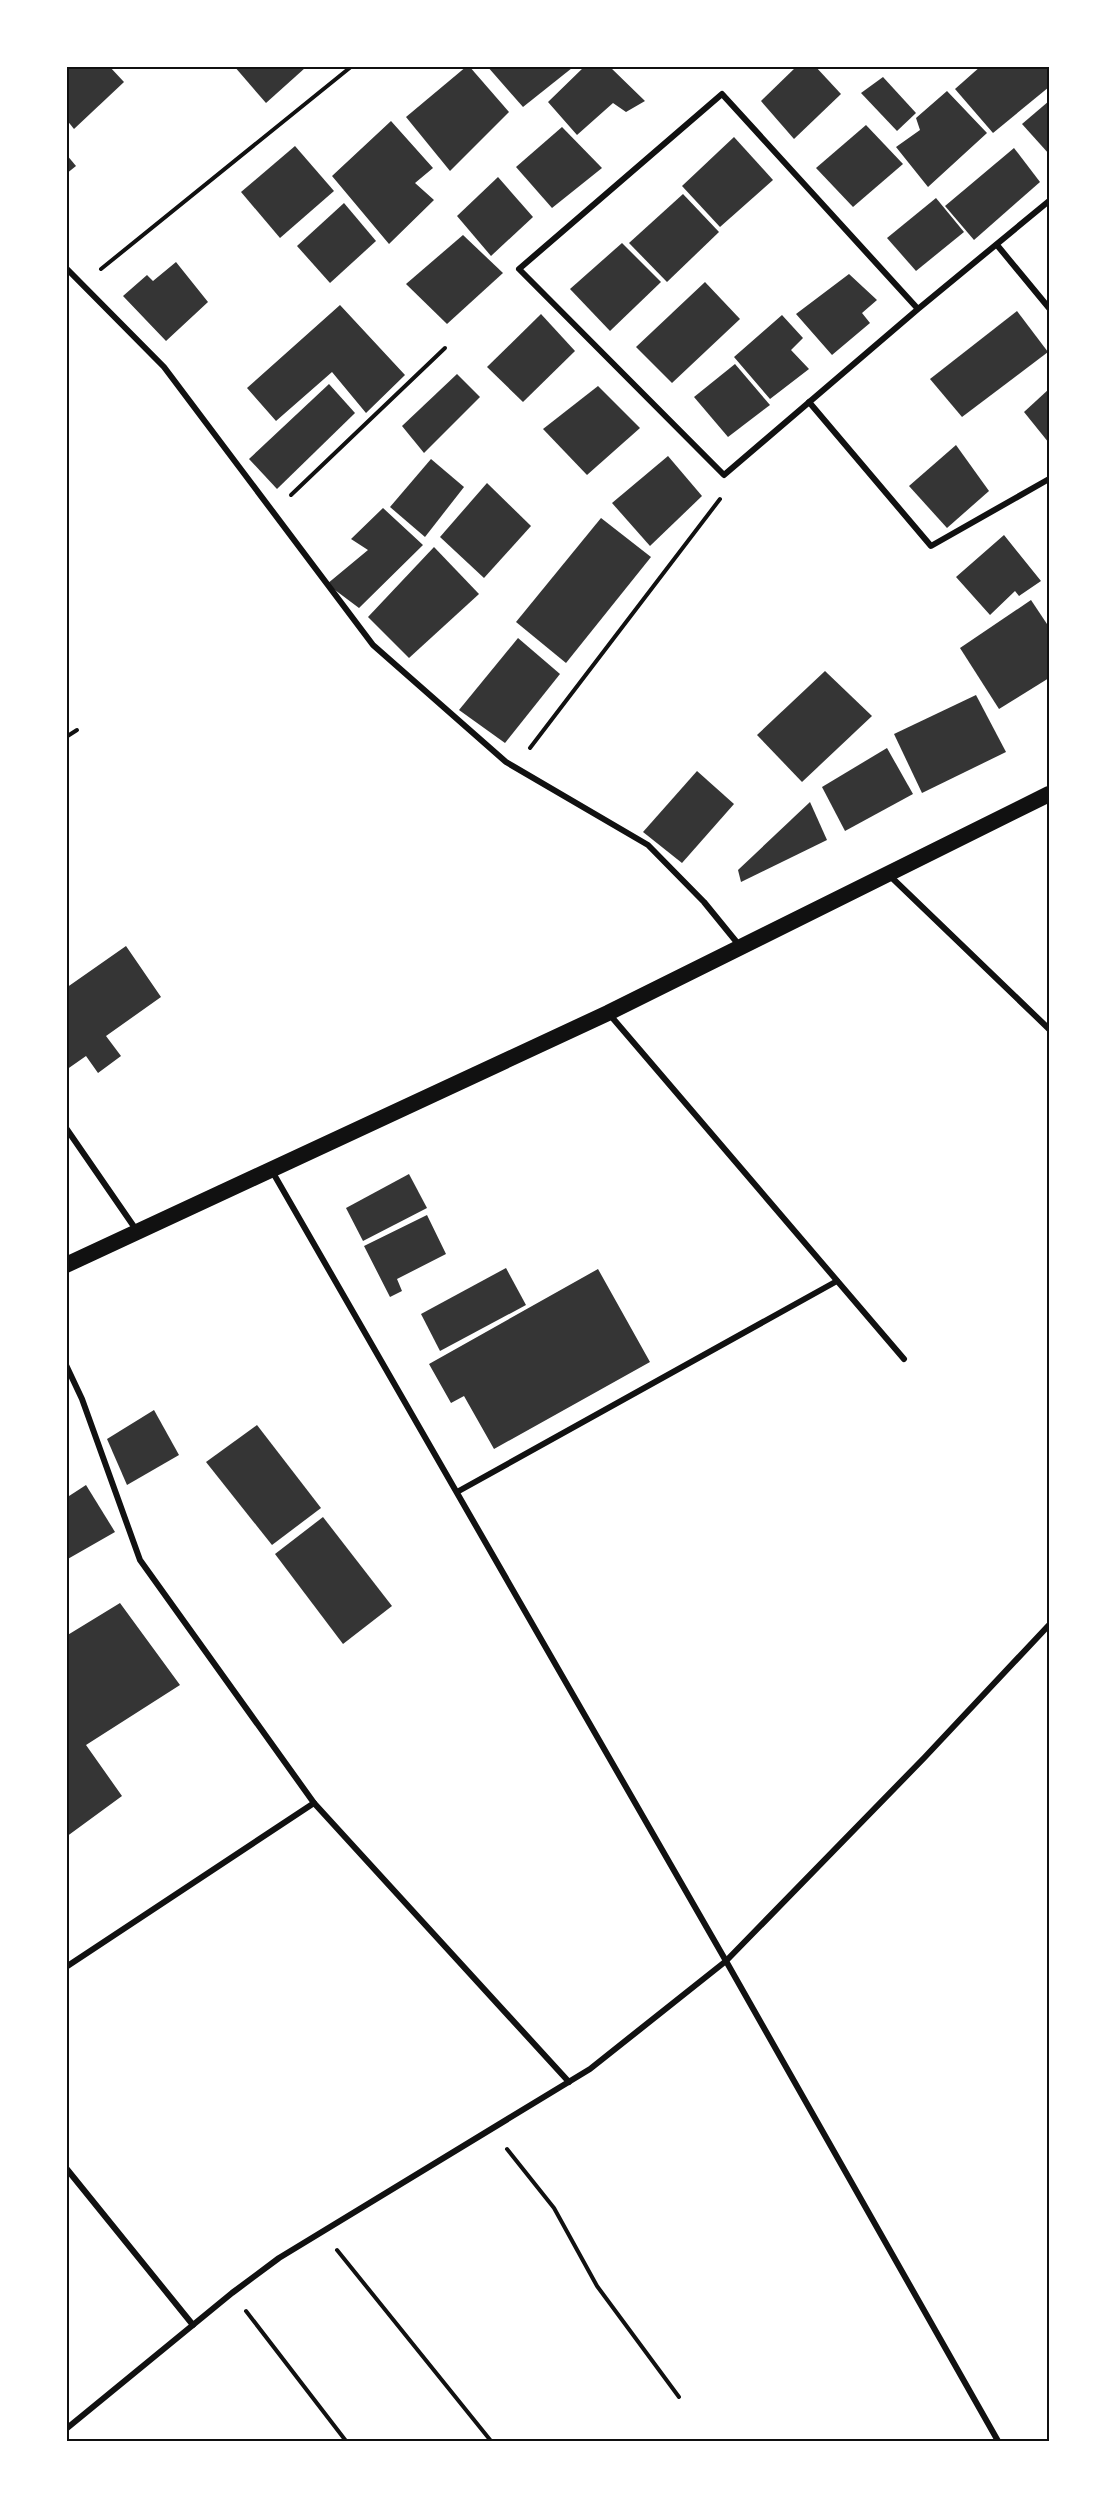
<svg xmlns="http://www.w3.org/2000/svg" width="1115" height="2507" font-family="Signika,sans-serif">
  <style>
    .building { fill: #353535 }
    .lines { fill: none; stroke-linecap: round; stroke-linejoin: round }
    .path { stroke: #111; stroke-width: 4 }
    .minor { stroke: #111; stroke-width: 6 }
    .trunk { stroke: #111; stroke-width: 16 }
    .neatline { fill: none; stroke: #111; stroke-width: 2 }
  </style>
  <rect width="100%" height="100%" fill="#fff"/>
  <g class="building">
    <path d="M66 66H109L124 82 74 129 66 119Z"/>
    <path d="M234 66H304L305 68 266 103Z"/>
    <path d="M467 66H469L509 112 450 171 406 117Z"/>
    <path d="M487 66H570L572 68 523 107Z"/>
    <path d="M585 66H609L645 101 626 112 613 103 577 135 548 102Z"/>
    <path d="M797 66H815L841 94 794 139 761 101Z"/>
    <path d="M981 66H1049V87L993 133 955 89Z"/>
    <path d="M883 77 916 113 897 131 861 93Z"/>
    <path d="M947 91 987 133 928 187 896 147 920 130 916 118Z"/>
    <path d="M1049 101V154L1022 124Z"/>
    <path d="M391 121 433 168 415 183 434 200 389 244 332 176Z"/>
    <path d="M866 125 903 164 853 207 816 168Z"/>
    <path d="M562 127 602 168 552 208 516 167Z"/>
    <path d="M734 137 773 180 720 227 682 186Z"/>
    <path d="M295 146 334 191 280 238 241 192Z"/>
    <path d="M1014 148 1040 182 974 240 945 206Z"/>
    <path d="M66 154 76 166 66 174Z"/>
    <path d="M498 177 533 217 491 256 457 216Z"/>
    <path d="M683 194 719 232 667 282 629 243Z"/>
    <path d="M936 198 964 232 916 271 887 238Z"/>
    <path d="M344 203 376 241 330 283 297 246Z"/>
    <path d="M463 235 503 273 447 324 406 284Z"/>
    <path d="M622 243 661 282 610 331 570 289Z"/>
    <path d="M176 262 208 302 166 341 123 296 147 275 153 281Z"/>
    <path d="M849 274 877 300 862 313 870 323 832 355 796 314Z"/>
    <path d="M705 282 740 319 672 383 636 347Z"/>
    <path d="M340 305 405 375 366 413 332 372 276 421 247 388Z"/>
    <path d="M1017 311 1048 352 962 417 930 379Z"/>
    <path d="M541 314 575 351 523 402 487 367Z"/>
    <path d="M782 315 803 338 791 350 809 369 770 399 734 357Z"/>
    <path d="M735 364 770 405 728 437 694 397Z"/>
    <path d="M457 374 480 397 424 453 402 426Z"/>
    <path d="M329 384 355 413 277 489 249 459Z"/>
    <path d="M598 386 640 428 587 475 543 429Z"/>
    <path d="M1049 389V443L1024 412Z"/>
    <path d="M956 445 989 491 947 528 909 486Z"/>
    <path d="M668 456 702 496 650 546 612 503Z"/>
    <path d="M431 459 464 487 425 537 390 507Z"/>
    <path d="M487 483 531 526 484 578 440 537Z"/>
    <path d="M383 508 423 545 359 608 327 584 368 550 351 539Z"/>
    <path d="M601 518 651 557 566 663 516 622Z"/>
    <path d="M1004 535 1041 581 1019 596 1015 591 990 615 956 577Z"/>
    <path d="M434 547 479 594 409 658 368 617Z"/>
    <path d="M1031 600 1049 627V678L999 709 960 648Z"/>
    <path d="M518 638 560 674 505 743 459 710Z"/>
    <path d="M825 671 872 716 802 782 757 735Z"/>
    <path d="M976 695 1006 752 922 793 894 734Z"/>
    <path d="M887 748 913 794 845 831 822 787Z"/>
    <path d="M697 771 734 804 682 863 643 832Z"/>
    <path d="M810 802 827 840 741 882 738 870Z"/>
    <path d="M126 946 161 997 106 1036 121 1056 98 1073 86 1056 66 1070V988Z"/>
    <path d="M409 1174 427 1208 363 1241 346 1208Z"/>
    <path d="M427 1215 446 1254 397 1279 402 1291 390 1297 364 1246Z"/>
    <path d="M506 1268 526 1305 440 1351 421 1314Z"/>
    <path d="M598 1269 650 1362 494 1449 464 1396 451 1403 429 1364Z"/>
    <path d="M154 1410 179 1455 127 1485 107 1439Z"/>
    <path d="M257 1425 321 1508 272 1545 206 1462Z"/>
    <path d="M86 1485 115 1532 66 1560V1498Z"/>
    <path d="M323 1517 392 1606 343 1644 275 1554Z"/>
    <path d="M120 1603 180 1685 86 1745 122 1796 66 1837V1636Z"/>
  </g>
  <g class="lines">
    <g class="path">
      <path d="M101 269 352 66"/>
      <path d="M291 495 445 348"/>
      <path d="M66 737 77 730"/>
      <path d="M530 748 720 499"/>
      <path d="M507 2149 554 2208 597 2286 679 2397"/>
      <path d="M337 2250 491 2441"/>
      <path d="M246 2311 346 2441"/>
    </g>
    <g class="minor">
      <path d="M997 245 1049 308"/>
      <path d="M66 268 164 367 373 645 506 762 648 845 704 902 739 945"/>
      <path d="M918 309 722 94 519 269 724 475 918 309 1049 201"/>
      <path d="M809 402 931 546 1049 479"/>
      <path d="M889 875 1049 1029"/>
      <path d="M610 1015 904 1359"/>
      <path d="M66 1128 137 1231"/>
      <path d="M272 1171 726 1961 998 2441"/>
      <path d="M66 1365 82 1399 140 1560 314 1803 569 2082"/>
      <path d="M457 1492 837 1281"/>
      <path d="M66 1967 314 1803"/>
      <path d="M66 2168 193 2325"/>
      <path d="M66 2429 232 2293 279 2258 590 2069 726 1961 924 1758 1049 1625"/>
    </g>
    <path class="trunk" d="M66 1265 608 1013 1049 794"/>
  </g>
  <rect width="1115" height="2507" fill="none" stroke="#ffffff" stroke-width="135"/>
  <rect x="68" y="68" width="980" height="2372" class="neatline"/>
</svg>
